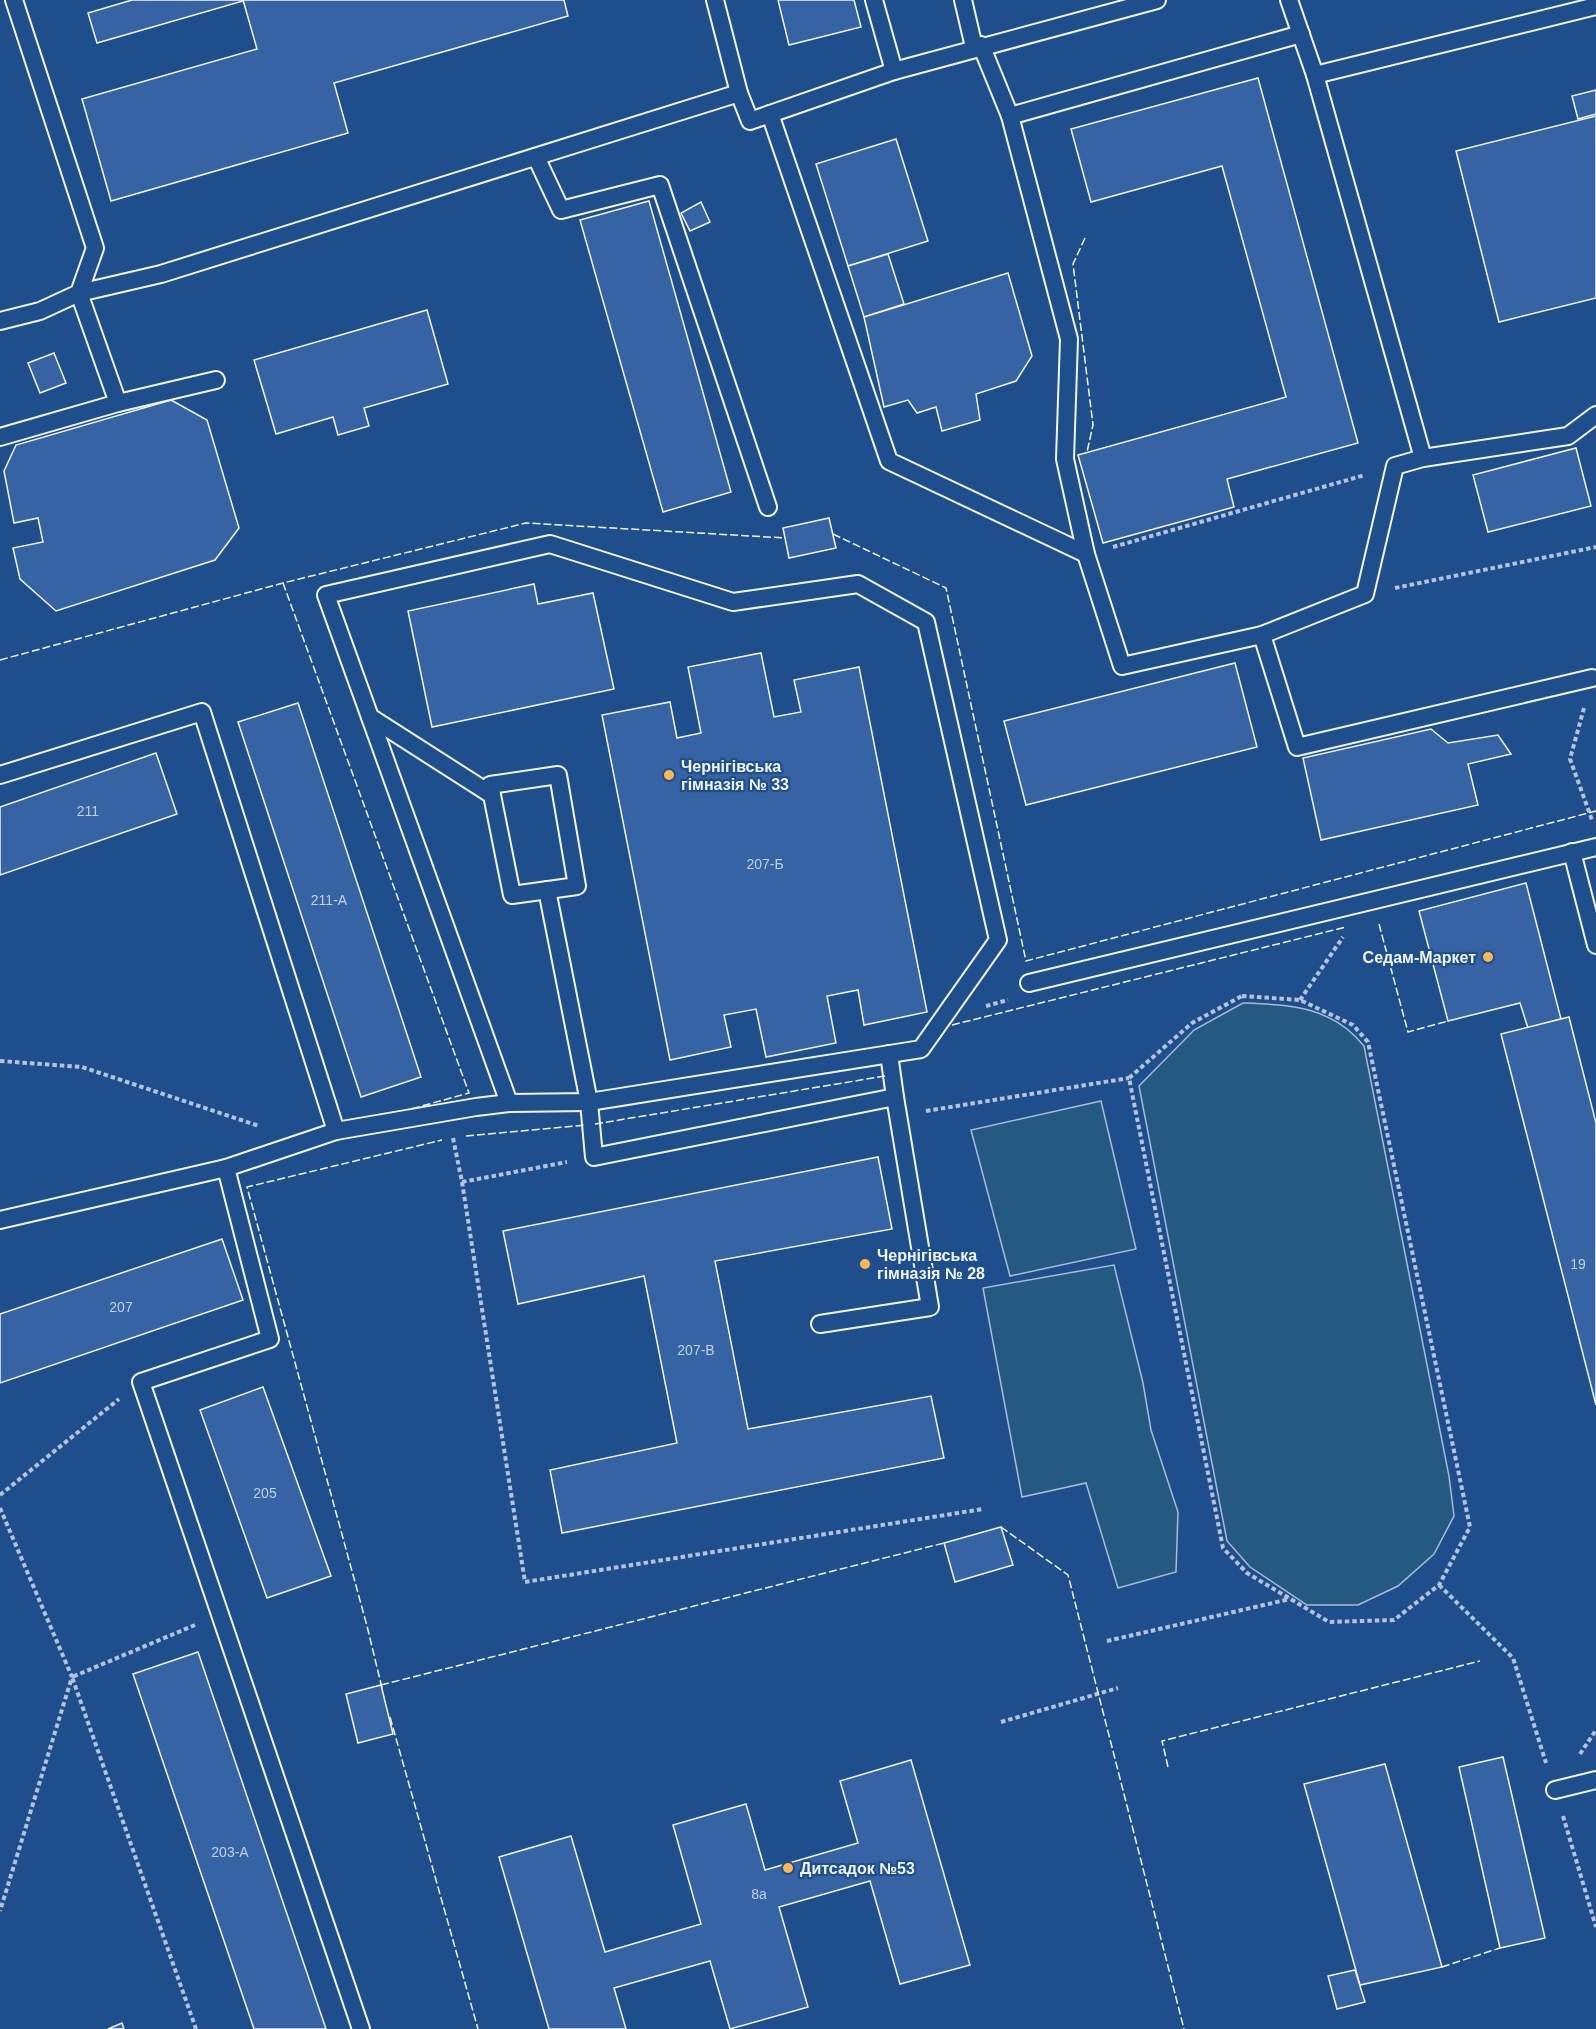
<svg xmlns="http://www.w3.org/2000/svg" width="1596" height="2029" font-family="Arial,sans-serif">
  <style>
    .green { fill: #245a82; stroke: #a8bbd7; stroke-width: 1.5 }
    .building { fill: #3563a3; stroke: #f2f6ff; stroke-width: 1.5 }
    .lines { fill: none; stroke-linecap: round; stroke-linejoin: round }
    .service-casing { stroke: #f2f6ff; stroke-width: 20 }
    .path { stroke: #b3c4dc; stroke-width: 4; stroke-dasharray: 4.5 3; stroke-linecap: butt }
    .service { stroke: #1f4e8c; stroke-width: 16 }
    .fence { stroke: #f2f6ff; stroke-width: 1.5; stroke-dasharray: 8 3; stroke-linecap: butt }
    .poi-dot { fill: #ffb74d; stroke: #1f4e8c; stroke-width: 2 }
    .labels { text-anchor: middle; dominant-baseline: central; stroke-width: 4.5; stroke-linejoin: round; paint-order: stroke }
    .number-label { font-size: 14px; fill: #c3d1e8 }
    .poi-label { font-size: 16px; font-weight: bold; fill: #f2f6ff; stroke: #1f4e8c; text-anchor: start }
  </style>
  <rect width="100%" height="100%" fill="#1f4e8c"/>
  <g class="green">
    <path d="M1243 1003C1290 1005 1332 1006 1364 1046L1449 1476 1454 1516 1434 1554 1398 1586 1358 1605H1307L1250 1567 1227 1541 1139 1086 1194 1030Z"/>
    <path d="M1101 1101 1136 1249 1010 1276 971 1130Z"/>
    <path d="M1114 1265 1143 1383 1151 1430 1178 1512 1176 1572 1118 1588 1086 1483 1022 1497 983 1288Z"/>
  </g>
  <g class="building">
    <path d="M132 0H243V1L97 43 88 13Z"/>
    <path d="M564 0 568 16 334 83 348 133 111 201 82 99 257 49 243 0Z"/>
    <path d="M778 0H854L861 27 789 45Z"/>
    <path d="M1258 78 1358 443 1227 479 1234 507 1103 543 1078 455 1286 397 1222 166 1091 202 1071 129Z"/>
    <path d="M1596 90V114L1578 119 1572 96Z"/>
    <path d="M1596 116V298L1499 322 1456 151Z"/>
    <path d="M896 139 928 241 848 266 816 164Z"/>
    <path d="M649 201 731 492 663 512 580 220Z"/>
    <path d="M701 202 710 222 690 231 681 213Z"/>
    <path d="M888 254 904 304 864 317 848 266Z"/>
    <path d="M1008 273 1032 356 1016 381 976 394 980 420 942 431 936 407 917 413 908 400 884 407 864 317Z"/>
    <path d="M427 310 448 384 364 408 369 426 338 435 333 417 276 434 254 360Z"/>
    <path d="M54 353 66 383 40 393 28 363Z"/>
    <path d="M171 400 207 420 239 528 215 560 56 611 20 579 13 548 43 542 38 518 14 523 4 471 16 445Z"/>
    <path d="M1576 448 1591 506 1488 532 1473 475Z"/>
    <path d="M829 518 836 548 789 558 783 528Z"/>
    <path d="M534 584 538 604 593 593 614 689 432 727 408 611Z"/>
    <path d="M761 653 774 717 801 712 794 680 859 667 927 1012 864 1025 858 990 827 996 836 1043 766 1057 756 1009 724 1015 731 1047 670 1060 602 715 670 702 677 738 701 733 688 667Z"/>
    <path d="M1235 663 1257 747 1026 805 1004 721Z"/>
    <path d="M298 703 421 1077 361 1097 238 722Z"/>
    <path d="M1431 729 1448 743 1498 735 1511 754 1468 764 1478 805 1321 840 1303 758Z"/>
    <path d="M156 753 177 814 0 875V807Z"/>
    <path d="M1526 883 1561 1019 1528 1028 1520 1003 1448 1021 1419 911Z"/>
    <path d="M1569 1017 1596 1123V1405L1501 1034Z"/>
    <path d="M878 1157 892 1229 715 1261 748 1429 931 1396 944 1458 562 1533 550 1470 677 1443 644 1276 518 1304 503 1231Z"/>
    <path d="M222 1239 243 1300 0 1383V1314Z"/>
    <path d="M263 1387 331 1576 267 1598 200 1410Z"/>
    <path d="M1001 1527 1013 1565 955 1582 944 1543Z"/>
    <path d="M198 1652 326 2029H254L133 1674Z"/>
    <path d="M381 1685 393 1734 358 1743 346 1694Z"/>
    <path d="M1503 1757 1545 1938 1500 1948 1459 1767Z"/>
    <path d="M911 1760 970 1965 900 1984 870 1881 779 1907 808 2007 730 2029 710 1961 614 1988 626 2029H549L499 1857 571 1836 605 1952 701 1924 673 1825 746 1804 765 1870 858 1843 840 1781Z"/>
    <path d="M1385 1764 1442 1967 1360 1985 1304 1784Z"/>
    <path d="M1355 1970 1365 2002 1337 2009 1328 1976Z"/>
    <path d="M122 2023 124 2029H108Z"/>
  </g>
  <g class="lines">
    <g class="service-casing">
      <g id="service">
        <path d="M715 0 739 93 750 121 894 71 1157 0"/>
        <path d="M874 0 894 71"/>
        <path d="M963 0 974 47"/>
        <path d="M981 45 1010 116 1069 339 1065 459 1086 554 1122 666 1262 635 1297 747 1592 678"/>
        <path d="M1315 75 1596 6"/>
        <path d="M770 114 889 461 1086 554"/>
        <path d="M1010 116 1301 34"/>
        <path d="M536 157 561 210 660 185 768 507"/>
        <path d="M0 321 40 311 79 293 95 248 14 0"/>
        <path d="M118 403 216 380"/>
        <path d="M0 437 118 403 79 293 161 274 739 93"/>
        <path d="M1423 458 1568 436 1596 415"/>
        <path d="M1262 635 1365 594 1395 466 1423 458 1315 75 1289 0"/>
        <path d="M370 717 492 795"/>
        <path d="M0 775 202 712 336 1131"/>
        <path d="M558 775 577 886 512 895 490 785Z"/>
        <path d="M1572 852 1596 945"/>
        <path d="M547 890 589 1102 594 1157 895 1097 930 1307 820 1324"/>
        <path d="M1029 983 1596 847"/>
        <path d="M889 1054 895 1097"/>
        <path d="M226 1168 270 1339 141 1382 361 2029"/>
        <path d="M0 1220 226 1168 336 1131 476 1107 509 1103 589 1102 921 1049 998 940 926 622 858 584 733 602 550 544 326 595 509 1103"/>
        <path d="M1555 1790 1596 1780"/>
      </g>
    </g>
    <g class="path">
      <path d="M1113 547 1365 475"/>
      <path d="M1395 588 1596 547"/>
      <path d="M1584 708 1570 759 1592 820"/>
      <path d="M1242 996 1300 1000 1353 1025 1368 1042 1470 1527 1439 1585 1394 1620 1329 1622 1247 1573 1223 1548 1129 1078 1192 1023Z"/>
      <path d="M1300 1000 1343 937"/>
      <path d="M986 1006 1008 1000"/>
      <path d="M0 1061 82 1067 259 1126"/>
      <path d="M926 1111 1129 1078"/>
      <path d="M453 1138 462 1182 567 1162"/>
      <path d="M462 1182 525 1582 983 1509"/>
      <path d="M0 1495 119 1399"/>
      <path d="M0 1508 72 1677 0 1911"/>
      <path d="M1439 1585 1513 1658 1546 1763"/>
      <path d="M195 1625 72 1677 196 2029"/>
      <path d="M1107 1641 1290 1599"/>
      <path d="M1001 1722 1118 1688"/>
      <path d="M1580 1754 1596 1730"/>
      <path d="M1563 1816 1596 1927"/>
    </g>
    <use href="#service" class="service"/>
    <g class="fence">
      <path d="M1085 238 1073 264 1093 425 1087 452"/>
      <path d="M833 534 946 588 1026 961 1596 811"/>
      <path d="M283 583 469 1093 411 1109"/>
      <path d="M0 660 283 583 526 523 785 538"/>
      <path d="M1379 924 1408 1032 1448 1021"/>
      <path d="M952 1025 1346 927"/>
      <path d="M595 1124 885 1076"/>
      <path d="M466 1136 586 1125"/>
      <path d="M1001 1527 1068 1575 1184 2029"/>
      <path d="M381 1685 944 1543"/>
      <path d="M382 1688 367 1626 247 1187 442 1140"/>
      <path d="M390 1717 478 2029"/>
      <path d="M1168 1767 1162 1741 1480 1661"/>
      <path d="M1442 1967 1500 1948"/>
    </g>
  </g>
  <g class="poi-dot">
    <circle cx="669" cy="775" r="6"/>
    <circle cx="1488" cy="957" r="6"/>
    <circle cx="865" cy="1264" r="6"/>
    <circle cx="788" cy="1868" r="6"/>
  </g>
  <g class="labels">
    <g class="number-label">
      <text x="88" y="811">211</text>
      <text x="765" y="864">207-Б</text>
      <text x="329" y="900">211-А</text>
      <text x="1578" y="1264">19</text>
      <text x="121" y="1307">207</text>
      <text x="696" y="1350">207-В</text>
      <text x="265" y="1493">205</text>
      <text x="230" y="1852">203-А</text>
      <text x="759" y="1894">8а</text>
    </g>
    <g class="poi-label">
      <text x="681" y="766">Чернігівська<tspan x="681" dy="18">гімназія № 33</tspan></text>
      <text x="1476" y="957" text-anchor="end">Седам-Маркет</text>
      <text x="877" y="1255">Чернігівська<tspan x="877" dy="18">гімназія № 28</tspan></text>
      <text x="800" y="1868">Дитсадок №53</text>
    </g>
  </g>
</svg>
